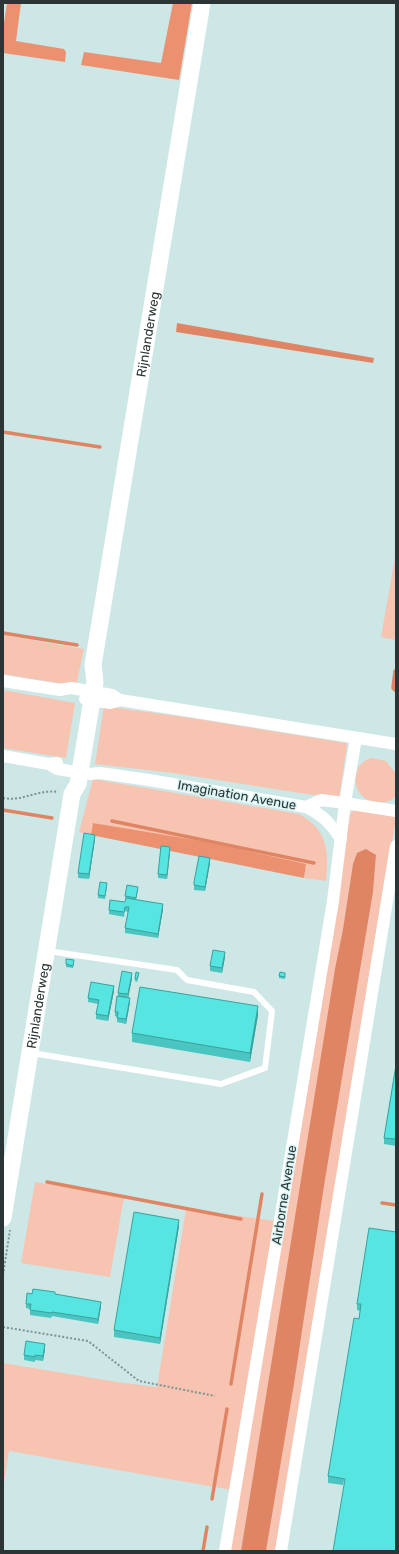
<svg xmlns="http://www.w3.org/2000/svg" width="399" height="1554" font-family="Rubik,sans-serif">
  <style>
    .green { fill: #f7c4b2 }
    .forest { fill: #ec916f }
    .water { fill: #df8564 }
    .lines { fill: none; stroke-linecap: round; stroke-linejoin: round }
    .stream { stroke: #df8564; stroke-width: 3.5 }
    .path { stroke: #809392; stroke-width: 2; stroke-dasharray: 2 2; stroke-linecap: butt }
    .lane { stroke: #fff; stroke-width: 6 }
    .street { stroke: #fff; stroke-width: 12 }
    .secondary { stroke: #fff; stroke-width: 17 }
    .wall { fill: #4ac5c1 }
    .shaded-wall { fill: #3ca09d }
    .building { fill: #56e5e0; stroke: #3ca09d }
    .labels { text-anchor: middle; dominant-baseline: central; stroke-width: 3; stroke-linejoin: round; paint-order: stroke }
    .street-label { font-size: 13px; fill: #2b3535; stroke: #d9f4f3 }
  </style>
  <rect width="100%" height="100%" fill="#cce7e5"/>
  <g class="green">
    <path d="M396 552V640L381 637Z"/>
    <path d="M3 635 84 649 76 686 3 674Z"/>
    <path d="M3 690 75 703 66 758 3 748Z"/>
    <path d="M104 706 191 718 346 743 347 745 339 799 173 773 95 764Z"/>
    <path d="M371 758 386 761 396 774V796C392 801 386 803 380 802 375 802 369 802 365 798 350 788 353 763 371 758Z"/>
    <path d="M93 779 299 814C328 830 329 851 326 881L304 878 306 864 94 823 91 835 79 832Z"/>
    <path d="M354 810 394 816 396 818 276 1551H266L294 1384 324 1186 373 892 376 855 353 864 343 929 241 1551H229L336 896 350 814Z"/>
    <path d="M35 1182 124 1197 110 1277 21 1263Z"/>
    <path d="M186 1209 276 1221 232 1490 9 1451 3 1489V1363L117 1382 157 1387Z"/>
  </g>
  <g class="forest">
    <path d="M7 3H21L16 41 64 49 66 52 65 62 3 53V29Z"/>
    <path d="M173 3H192L179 80 81 65 84 52 161 63Z"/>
    <path d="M93 823 207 842 306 864 304 878 91 835Z"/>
  </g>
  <g class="water">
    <path d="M177 323 374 358 373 363 176 332Z"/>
    <path d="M366 849 376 855 373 892 324 1186 294 1384 266 1551H241L335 969 343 929 353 864 357 853Z"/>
  </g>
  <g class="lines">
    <g class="stream">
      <path d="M3 432 100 447"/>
      <path d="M3 633 77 645"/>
      <path d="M395 671 393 688 396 691"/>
      <path d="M3 810 52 818"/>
      <path d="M112 821 314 863"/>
      <path d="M47 1182 241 1219"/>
      <path d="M382 1203 396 1205"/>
      <path d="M231 1384 262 1194"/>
      <path d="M212 1499 227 1409"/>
      <path d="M203 1551 207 1527"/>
    </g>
    <g class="path">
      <path d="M3 798C23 802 37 789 58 792"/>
      <path d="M3 1275 10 1230"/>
      <path d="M3 1327 88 1341 139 1381 215 1396"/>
    </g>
    <path class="lane" d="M32 1053 221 1084 265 1068 272 1011 254 992 187 980 177 970 48 951"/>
    <g class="street">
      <path d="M3 681 60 690 71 688 112 695 120 700 396 744"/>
      <path d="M85 699 110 703 120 700"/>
      <path d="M3 756 49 764 57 763"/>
      <path d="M49 764 57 769 89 774 100 773 149 780 306 807 321 800 345 803 396 811"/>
      <path d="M306 807C323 815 330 823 341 839"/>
      <path d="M225 1551 333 901 345 803 356 738"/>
      <path d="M281 1551 396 846"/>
    </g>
    <path class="secondary" id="s1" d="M3 1218 72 794 78 784 95 682 93 665 202 3"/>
  </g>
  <g class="wall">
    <path d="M95 839 89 879 78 878V873Z"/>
    <path d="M170 852 167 879 158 878V874Z"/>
    <path d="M210 863 205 891 194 890V882Z"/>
    <path d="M107 886 105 899 98 898V895Z"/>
    <path d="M138 890 136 900 163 909 158 938 125 933V928L128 912 125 911 124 917 109 914V910L125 902 130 899 125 898V896Z"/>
    <path d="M225 957 222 973 210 971V966Z"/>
    <path d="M66 959 74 963 73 968 66 967Z"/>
    <path d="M139 975 137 982 135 981V979Z"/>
    <path d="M285 975V979L279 978V976Z"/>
    <path d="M132 978 128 997 130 1002 126 1024 117 1022V1017L115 1016V1012L118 996V993Z"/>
    <path d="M114 991 108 1021 96 1019V1014L98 1004 88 1002V998Z"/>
    <path d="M258 1015 250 1062 132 1042V1033Z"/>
    <path d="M396 1065V1146L384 1144V1138Z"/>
    <path d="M179 1226 160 1344 114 1337V1330Z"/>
    <path d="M396 1232 343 1485 328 1483V1476L359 1319 360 1311 357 1310V1304Z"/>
    <path d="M32 1294H55L101 1306 98 1324 52 1316 51 1318 30 1315V1309L26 1308V1304Z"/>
    <path d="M45 1349 43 1361 35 1360V1362L24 1360V1355Z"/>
  </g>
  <g class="shaded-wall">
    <path d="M95 835V839L89 879V874Z"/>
    <path d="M170 847V852L167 879V875Z"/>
    <path d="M210 858V863L205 891V887Z"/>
    <path d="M163 904V909L158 938V934Z"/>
    <path d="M225 952V957L222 973V968Z"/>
    <path d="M132 973V978L128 999V994Z"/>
    <path d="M114 986V991L108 1021V1016Z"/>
    <path d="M130 998V1002L126 1024V1019Z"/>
    <path d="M258 1006V1015L250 1062V1053Z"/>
    <path d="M179 1220V1226L160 1344V1338Z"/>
    <path d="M101 1302V1306L98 1324V1319Z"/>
    <path d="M45 1344V1349L43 1361V1356Z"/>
  </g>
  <g class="building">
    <path d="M84 833 95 835 89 874 78 873Z"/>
    <path d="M161 846 170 847 167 875 158 874Z"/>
    <path d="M199 856 210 858 205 887 194 885V882Z"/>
    <path d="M100 882 107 883 105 896 98 895Z"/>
    <path d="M127 885 138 887 136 898 125 896Z"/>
    <path d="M126 898 163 904 158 934 125 928 129 907H125L124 912 109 910 110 900 125 902Z"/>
    <path d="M213 950 225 952 222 968 210 966Z"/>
    <path d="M66 959 74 960 73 966 66 964Z"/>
    <path d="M122 971 132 973 128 994 118 993Z"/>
    <path d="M136 972 139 973 137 979H135Z"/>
    <path d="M280 972 285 973V977L279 976Z"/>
    <path d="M91 982 114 986 108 1016 96 1014 99 1000 88 998Z"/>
    <path d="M140 987 258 1006 250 1053 132 1033Z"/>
    <path d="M117 996 130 998 126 1019 117 1018 118 1012H115Z"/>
    <path d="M396 1065V1139L384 1138Z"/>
    <path d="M134 1212 179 1220 160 1338 114 1330Z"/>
    <path d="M369 1228 396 1232V1551H333L345 1479 328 1476 354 1318 359 1319 361 1304H357Z"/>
    <path d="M33 1289 55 1292V1294L101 1302 98 1319 52 1312 51 1313 30 1310 31 1304H26L27 1293 32 1294Z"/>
    <path d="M26 1341 45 1344 43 1356 35 1355V1357L24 1355Z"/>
  </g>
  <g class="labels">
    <g class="street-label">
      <text stroke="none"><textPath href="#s1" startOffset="897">Rijnlanderweg</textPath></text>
      <text transform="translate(237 795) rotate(10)">Imagination Avenue</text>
      <text stroke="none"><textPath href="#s1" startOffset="215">Rijnlanderweg</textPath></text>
      <text transform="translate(284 1195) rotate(-81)">Airborne Avenue</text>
    </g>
  </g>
  <rect width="399" height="1554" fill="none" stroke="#2b3535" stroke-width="8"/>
</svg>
